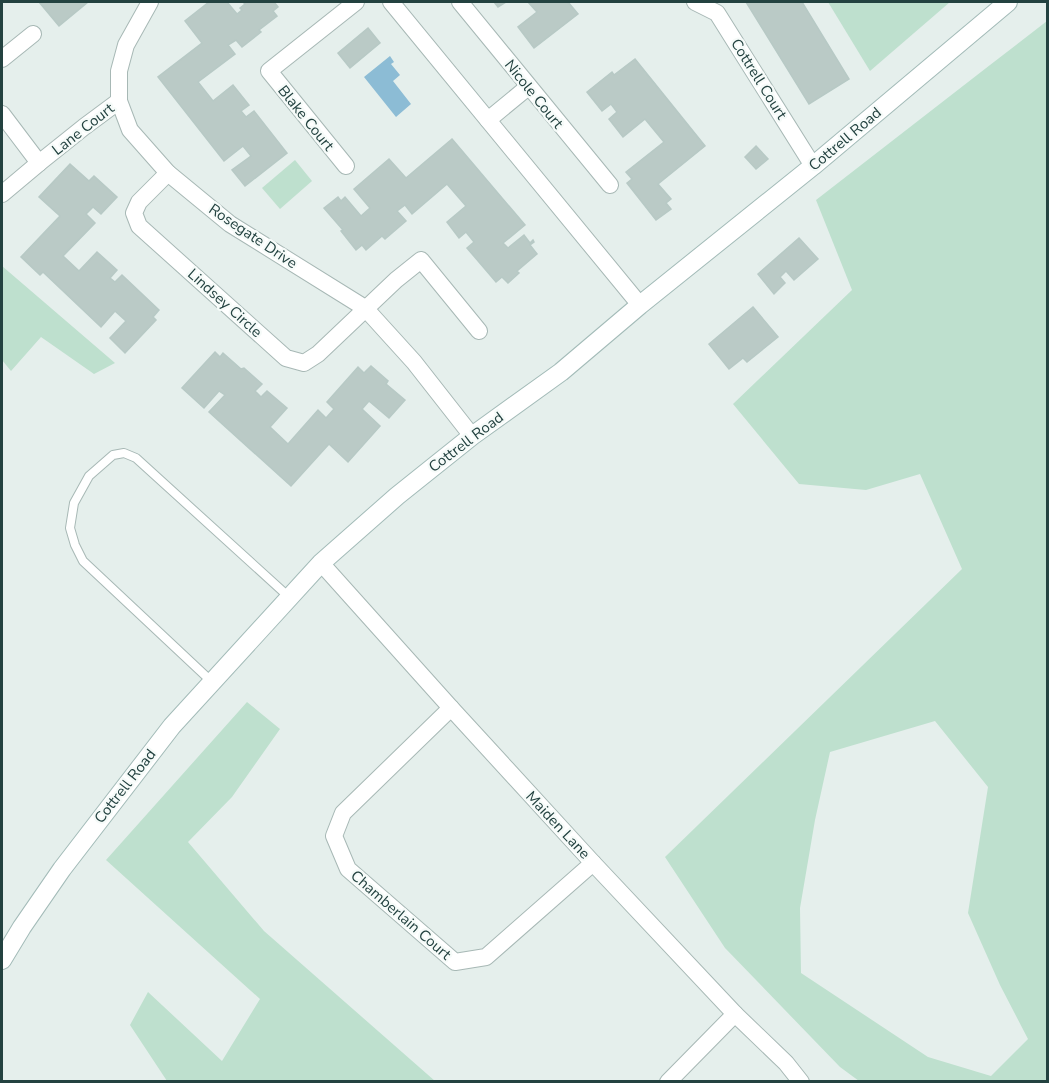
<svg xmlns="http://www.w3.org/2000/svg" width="1049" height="1083" font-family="'Nunito Sans',sans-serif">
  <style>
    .green { fill: #bee0ce; fill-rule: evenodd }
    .water { fill: #8cbcd5 }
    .building { fill: #bacac6; stroke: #b7c9c5; stroke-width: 1.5 }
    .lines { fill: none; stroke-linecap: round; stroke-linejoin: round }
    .lane-casing { stroke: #a7b8b5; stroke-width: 10 }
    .street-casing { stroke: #a7b8b5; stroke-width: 18 }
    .secondary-casing { stroke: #a3bbb8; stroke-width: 20 }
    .lane { stroke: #fff; stroke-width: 8 }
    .street { stroke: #fff; stroke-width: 16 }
    .secondary { stroke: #fff; stroke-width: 18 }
    .labels { text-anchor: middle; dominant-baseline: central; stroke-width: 4.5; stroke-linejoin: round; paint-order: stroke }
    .street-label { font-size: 15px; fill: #234240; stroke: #f6fbf9 }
  </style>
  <rect width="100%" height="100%" fill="#e5efec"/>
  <g class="green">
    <path d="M828 2H950L870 71Z"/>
    <path d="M1047 21V1081H859L840 1067 725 948 665 857 962 569 920 474 866 490 799 484 733 404 852 290 816 200 990 65ZM935 721 988 787 968 913 1000 985 1028 1039 991 1076 928 1057 801 973 800 908 815 820 830 752Z"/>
    <path d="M295 160 312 181 280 209 262 188Z"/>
    <path d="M2 266 115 363 94 374 41 337 11 371 2 360Z"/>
    <path d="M247 702 280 729 232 797 188 842 264 931 435 1081H167L130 1025 148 992 222 1061 260 999 106 860Z"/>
  </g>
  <path class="water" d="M390 56 394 62 391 64 400 75 393 81 411 104 396 117 364 77Z"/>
  <g class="building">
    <path d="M39 2H88L59 26Z"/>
    <path d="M209 2H227L237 14 242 10 240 8 245 4 243 2H274L278 7 273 11 277 16 259 30 261 32 242 47 236 40 228 45 235 54 198 82 213 101 233 85 249 105 241 111 246 117 254 111 287 153 245 186 232 170 251 156 243 146 224 161 158 77 202 43 185 21Z"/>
    <path d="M494 2H506L498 7Z"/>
    <path d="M528 2H568L578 14 534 48 518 27 537 12Z"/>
    <path d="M746 2H802L849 79 809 104Z"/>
    <path d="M368 28 380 43 350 68 338 53Z"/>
    <path d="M635 59 705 146 658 184 671 199 666 203 671 209 656 220 627 183 632 179 626 172 664 142 645 119 623 137 609 119 617 112 611 104 602 111 587 92 612 72 614 75Z"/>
    <path d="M452 139 525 225 503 243 508 248 524 235 530 243 533 240 534 242 530 245 537 254 517 271 519 273 508 283 502 277 496 282 467 248 474 242 466 232 459 238 447 222 466 206 447 184 412 214 405 205 397 211 406 221 385 239 382 236 366 250 362 245 356 250 341 231 343 230 324 208 338 197 341 201 345 197 361 216 370 208 354 189 389 159 406 178Z"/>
    <path d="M756 146 768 159 756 169 745 157Z"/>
    <path d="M70 164 89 181 94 176 117 197 101 214 93 207 86 214 95 223 63 256 79 271 97 252 117 270 110 278 115 282 122 275 159 310 153 317 156 320 125 353 110 338 126 321 115 311 101 327 43 272 40 275 21 257 60 216 39 197Z"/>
    <path d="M799 238 818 259 794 280 786 271 780 277 785 283 774 294 758 274Z"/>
    <path d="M753 307 778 337 747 362 743 358 729 369 709 344Z"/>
    <path d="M215 352 220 357 223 353 241 369 244 368 262 384 255 391 261 397 267 391 287 408 270 427 288 444 318 410 326 418 334 409 327 402 358 367 364 373 371 366 388 381 386 384 405 400 389 418 369 401 362 409 380 426 348 462 329 444 291 486 209 412 225 395 219 391 204 408 182 388Z"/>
  </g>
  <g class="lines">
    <g class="lane-casing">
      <path id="lane" d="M211 681 83 561 75 545 70 528 74 503 89 476 113 455 124 453 136 458 289 597"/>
    </g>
    <g class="street-casing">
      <g id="street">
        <path d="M150 2 126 45 119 71V101L130 130 168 173 230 224 365 308 414 362 472 436"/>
        <path d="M391 2 640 305"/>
        <path d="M460 2 610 185"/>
        <path d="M695 2 717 13 813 166"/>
        <path d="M2 59 33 34"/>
        <path d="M2 114 39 163 84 127 119 101"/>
        <path d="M488 120 528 87"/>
        <path d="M346 166 269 71 356 2"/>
        <path d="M168 173 139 202 134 213 139 226 286 358 304 363 318 354 396 280 421 260 479 331"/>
        <path d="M2 194 39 163"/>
        <path d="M321 563 451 708 593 863 735 1014 786 1063 801 1082"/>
        <path d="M451 708 343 813 334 836 348 869 455 962 486 957 593 863"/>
        <path d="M668 1082 735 1014"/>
      </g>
    </g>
    <g class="secondary-casing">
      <path id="secondary" d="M2 960 22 927 62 869 172 726 321 563 397 496 472 436 561 372 640 305 813 166 1008 2"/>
    </g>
    <use href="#lane" class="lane"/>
    <use href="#street" class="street"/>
    <use href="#secondary" class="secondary"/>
  </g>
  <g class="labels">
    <g class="street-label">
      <text transform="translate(759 79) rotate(58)">Cottrell Court</text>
      <text transform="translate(534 94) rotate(51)">Nicole Court</text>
      <text transform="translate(306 118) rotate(51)">Blake Court</text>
      <text transform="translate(83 129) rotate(-38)">Lane Court</text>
      <text transform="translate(845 139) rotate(-40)">Cottrell Road</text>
      <text transform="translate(253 236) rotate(34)">Rosegate Drive</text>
      <text transform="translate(225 303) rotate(42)">Lindsey Circle</text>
      <text transform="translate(466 442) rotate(-37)">Cottrell Road</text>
      <text transform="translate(125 786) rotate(-52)">Cottrell Road</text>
      <text transform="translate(558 825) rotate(47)">Maiden Lane</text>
      <text transform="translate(401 915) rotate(41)">Chamberlain Court</text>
    </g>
  </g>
  <rect width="1049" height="1083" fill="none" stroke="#234240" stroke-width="6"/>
</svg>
